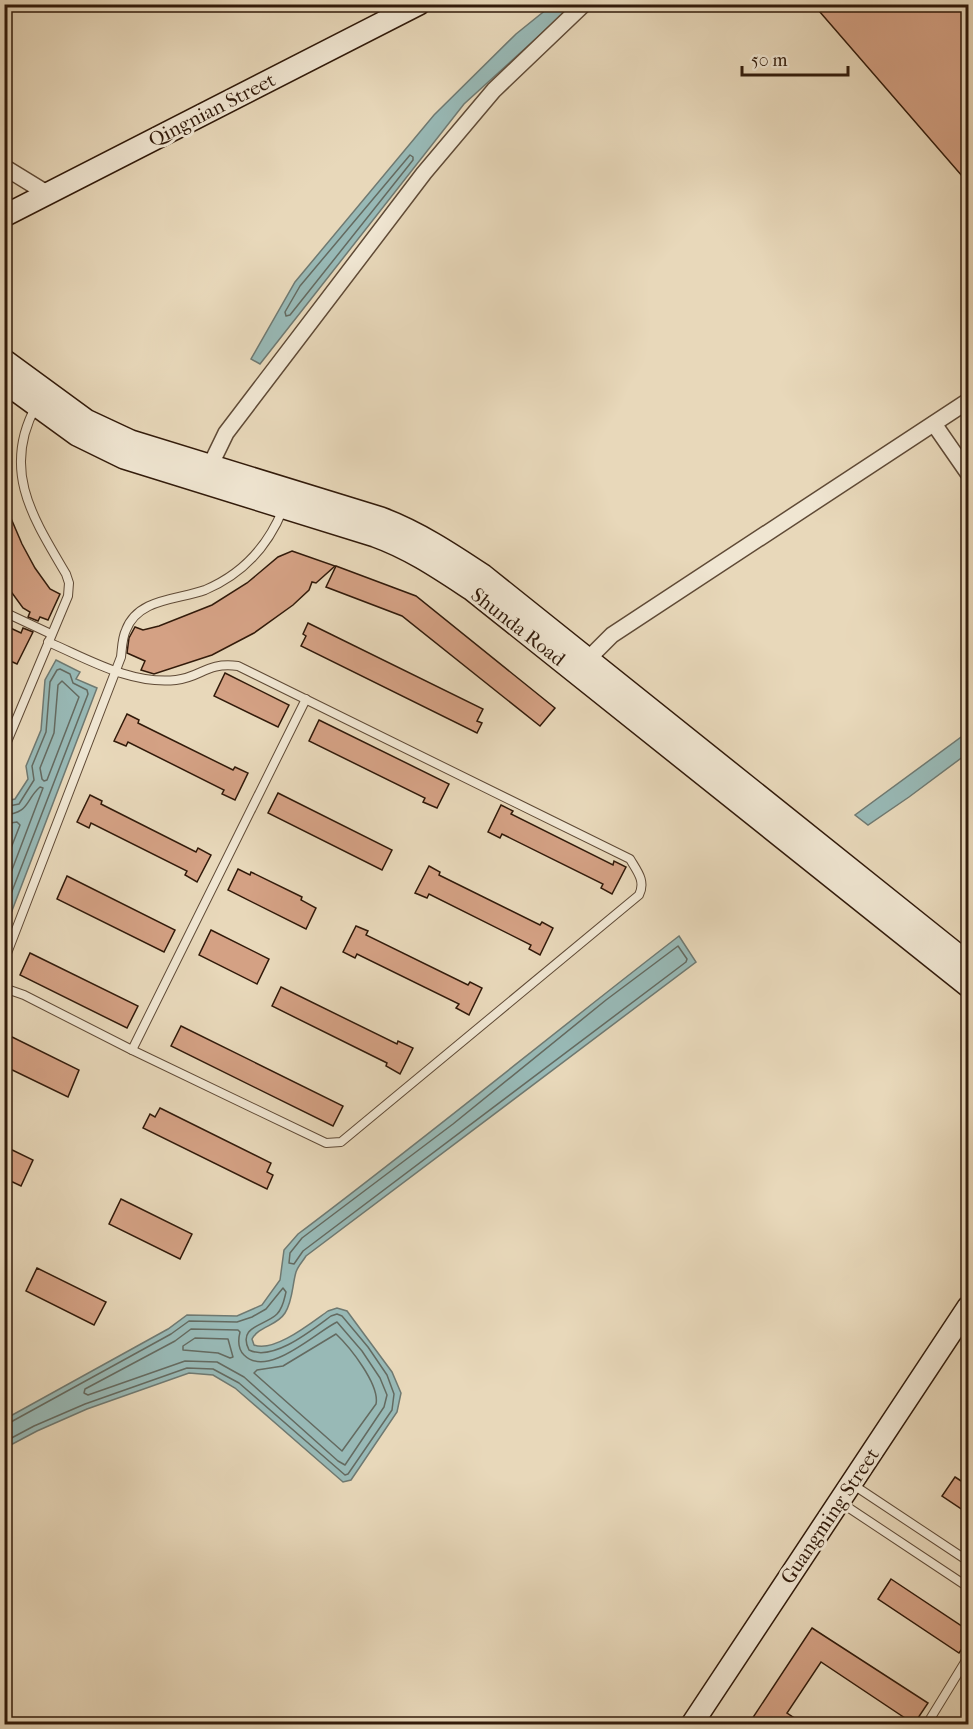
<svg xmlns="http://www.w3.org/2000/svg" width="973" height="1729" font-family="'IM FELL French Canon',serif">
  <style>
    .water { fill: #98b9b6; stroke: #6f7971; stroke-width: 1.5 }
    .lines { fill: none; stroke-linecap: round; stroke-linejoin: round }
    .shore { stroke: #646a60; stroke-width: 1.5 }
    .building { fill: #d4a184; stroke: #311a0a; stroke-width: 1.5 }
    .lane-casing { stroke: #5f4a36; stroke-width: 10 }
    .street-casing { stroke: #5f4a36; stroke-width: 18 }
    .secondary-casing { stroke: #311a0a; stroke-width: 24 }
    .lane { stroke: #f0e6d2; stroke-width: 8 }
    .street { stroke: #f0e6d2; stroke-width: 15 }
    .secondary { stroke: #f0e6d2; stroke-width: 21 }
    .labels { text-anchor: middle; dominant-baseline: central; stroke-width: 6; stroke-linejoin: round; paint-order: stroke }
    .street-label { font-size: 20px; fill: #311a0a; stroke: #f0e6d2 }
  </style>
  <rect width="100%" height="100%" fill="#e8d8ba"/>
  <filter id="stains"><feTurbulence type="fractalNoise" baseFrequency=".00333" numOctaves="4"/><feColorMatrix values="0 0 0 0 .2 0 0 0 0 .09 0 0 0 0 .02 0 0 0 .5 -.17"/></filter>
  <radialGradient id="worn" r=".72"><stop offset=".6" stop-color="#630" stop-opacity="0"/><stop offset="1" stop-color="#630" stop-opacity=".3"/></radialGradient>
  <g class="water">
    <path d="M552 5H573L464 104 260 364 251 359 295 282 434 115 516 34Z"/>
    <path d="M56 660 80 672 76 679 97 688 5 929V804L6 801 15 799 28 779 26 766 41 730 45 680Z"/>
    <path d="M968 732V753L909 797 868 825 855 815Z"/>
    <path d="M679 936 696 962 306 1256C303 1261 298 1266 296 1272 292 1286 293 1300 285 1313 277 1326 259 1326 252 1339L254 1345C274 1353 311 1323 328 1311L337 1308 347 1311 392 1372 401 1393 397 1412 351 1480 343 1482 235 1388 213 1375 189 1373 87 1409 37 1431 5 1448V1419L168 1329 187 1315 237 1316 262 1305 280 1280 284 1250 298 1234C427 1137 552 1034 679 936Z"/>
  </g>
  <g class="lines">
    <g class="shore">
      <path d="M410 155 413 157V160L290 315 286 316 285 312 300 286Z"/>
      <path d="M62 681 79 697 47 780 44 781 42 779 40 768 54 733 58 685Z"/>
      <path d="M4 807 19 804 34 780 32 766 46 732 50 682 57 670 60 669 70 674 73 683 87 690 88 694 4 912"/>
      <path d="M4 815C30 813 25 800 40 787L43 788 4 891"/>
      <path d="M4 824 17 822 20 825 4 866"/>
      <path d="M678 946 687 959 686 962 303 1251 294 1264 289 1263 290 1253 302 1238 453 1124 606 1000Z"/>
      <path d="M337 1322 362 1351 380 1378 387 1395 384 1407 345 1465 338 1461 244 1377 217 1362 185 1361 88 1395 84 1393 85 1389 175 1341 191 1329 238 1330 240 1332C238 1340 238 1349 244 1355 268 1379 316 1332 337 1322Z"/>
      <path d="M336 1334C350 1347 380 1385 376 1404L342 1451 254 1373 257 1370 283 1366Z"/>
      <path d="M195 1338 228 1339 233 1357 230 1358 218 1353 183 1350V1346Z"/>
      <path d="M4 1424 9 1423 171 1334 189 1321 237 1322 252 1317 266 1309 283 1288 286 1292C284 1300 283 1308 277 1314 265 1326 237 1326 249 1350 273 1362 312 1330 331 1316L337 1314 342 1316 368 1347 387 1375 394 1394 392 1410 348 1474 345 1475 239 1383 213 1369 187 1368 85 1404 34 1426 4 1442"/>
    </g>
  </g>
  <g class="building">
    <path d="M813 4H969V184Z"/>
    <path d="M4 502 22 544 35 568 50 589 60 594 48 620 40 617 38 621 28 617 30 612 23 608 4 582Z"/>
    <path d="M292 551 335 566 316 583 312 582 309 590 293 605 254 633 212 655 154 674 141 670 145 661 127 653 129 638 135 627 143 630 159 626 212 605 247 583 278 557Z"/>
    <path d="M336 566 416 596 555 708 540 726 402 616 326 587Z"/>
    <path d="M308 623 483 709 477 721 482 723 477 733 301 646 306 636 303 634Z"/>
    <path d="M4 625 21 633 23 628 33 632 17 664 8 660 9 656 4 654Z"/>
    <path d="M225 673 289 705 278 727 214 696Z"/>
    <path d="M127 714 139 720 138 723 233 770 235 767 248 773 235 800 222 794 224 790 128 742 126 746 114 741Z"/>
    <path d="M319 720 449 784 437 808 423 802 425 798 309 741Z"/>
    <path d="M278 793 392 850 382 870 268 813Z"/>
    <path d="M90 795 102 801 101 804 196 852 198 848 211 855 197 882 185 875 187 871 91 823 89 828 77 822Z"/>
    <path d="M501 805 513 811 511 814 613 865 614 861 626 867 612 894 601 888 603 884 502 834 500 838 488 832Z"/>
    <path d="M429 866 440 872 439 875 540 925 542 922 553 928 540 955 529 949 531 945 429 894 427 898 415 893Z"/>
    <path d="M238 869 250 875 251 872 302 897 301 900 316 908 306 929 228 890Z"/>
    <path d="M67 876 175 930 164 952 57 899Z"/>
    <path d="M356 926 368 931 366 935 468 985 470 982 482 988 469 1015 456 1008 459 1004 357 954 355 958 343 952Z"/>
    <path d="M211 930 269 959 257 984 199 955Z"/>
    <path d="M30 953 138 1006 127 1028 20 975Z"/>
    <path d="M281 987 397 1044 398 1041 413 1048 400 1074 386 1066 387 1063 272 1006Z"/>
    <path d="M181 1026 343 1106 333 1126 171 1046Z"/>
    <path d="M4 1033 79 1070 68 1097 4 1066Z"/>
    <path d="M160 1108 271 1163 267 1172 273 1175 267 1189 143 1128 150 1114 155 1117Z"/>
    <path d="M4 1146 33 1160 21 1186 4 1178Z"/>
    <path d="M121 1199 192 1234 180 1259 109 1224Z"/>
    <path d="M37 1268 106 1302 94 1325 26 1291Z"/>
    <path d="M955 1477 969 1486V1514L942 1496Z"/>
    <path d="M891 1579 969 1631V1639L959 1653 878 1599Z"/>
    <path d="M812 1628 928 1703 914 1724 821 1662 787 1713 805 1725H748Z"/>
  </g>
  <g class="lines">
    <g class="lane-casing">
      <g id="lane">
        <path d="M4 612 51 634"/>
        <path d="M48 642C88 659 131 685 176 680 202 677 206 662 238 666L630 859C637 871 646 881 639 895L341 1142 326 1143 132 1050"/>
        <path d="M4 749 68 596 69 583 66 574C33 518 1 470 36 406"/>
        <path d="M4 961 121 657C122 649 122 638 126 630 138 598 178 600 205 590 243 574 268 546 283 509"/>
        <path d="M4 988 24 995 132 1050 306 699"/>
        <path d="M852 1484 968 1561"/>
        <path d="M840 1502 968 1587"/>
        <path d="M927 1724 968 1657"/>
      </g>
    </g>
    <g class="street-casing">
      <g id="street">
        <path d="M4 167 48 194"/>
        <path d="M934 424 968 473"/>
        <path d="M210 466 226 433 424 173 494 90 584 4"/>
        <path d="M588 659 612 635 968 401"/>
      </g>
    </g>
    <g class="secondary-casing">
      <g id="secondary">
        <path d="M4 216 419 4"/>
        <path d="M4 360 86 420 131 441 381 518C418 532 450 553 483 575L968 963"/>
        <path d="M4 382 77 435 124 458 375 536C411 549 440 569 472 590L968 986"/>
        <path d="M692 1724 968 1307"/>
      </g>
    </g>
    <use href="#lane" class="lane"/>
    <use href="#street" class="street"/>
    <use href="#secondary" class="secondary"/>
  </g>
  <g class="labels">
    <g class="street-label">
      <text transform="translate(212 110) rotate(-27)">Qingnian Street</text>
      <text transform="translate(518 627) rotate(38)">Shunda Road</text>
      <text transform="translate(830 1516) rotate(-56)">Guangming Street</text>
    </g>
  </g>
  <rect width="973" height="1729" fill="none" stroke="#e8d8ba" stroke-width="24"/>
  <rect x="6" y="6" width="961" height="1717" fill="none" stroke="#311a0a" stroke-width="3"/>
  <rect x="12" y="12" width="949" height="1705" fill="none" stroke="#311a0a" stroke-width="1.5"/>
  <path d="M742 66v9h106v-9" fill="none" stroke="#311a0a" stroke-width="3"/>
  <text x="751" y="66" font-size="18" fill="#311a0a" stroke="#f0e6d2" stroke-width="4.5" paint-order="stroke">50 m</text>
  <rect width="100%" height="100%" filter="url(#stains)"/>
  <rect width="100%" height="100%" fill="url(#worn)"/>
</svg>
